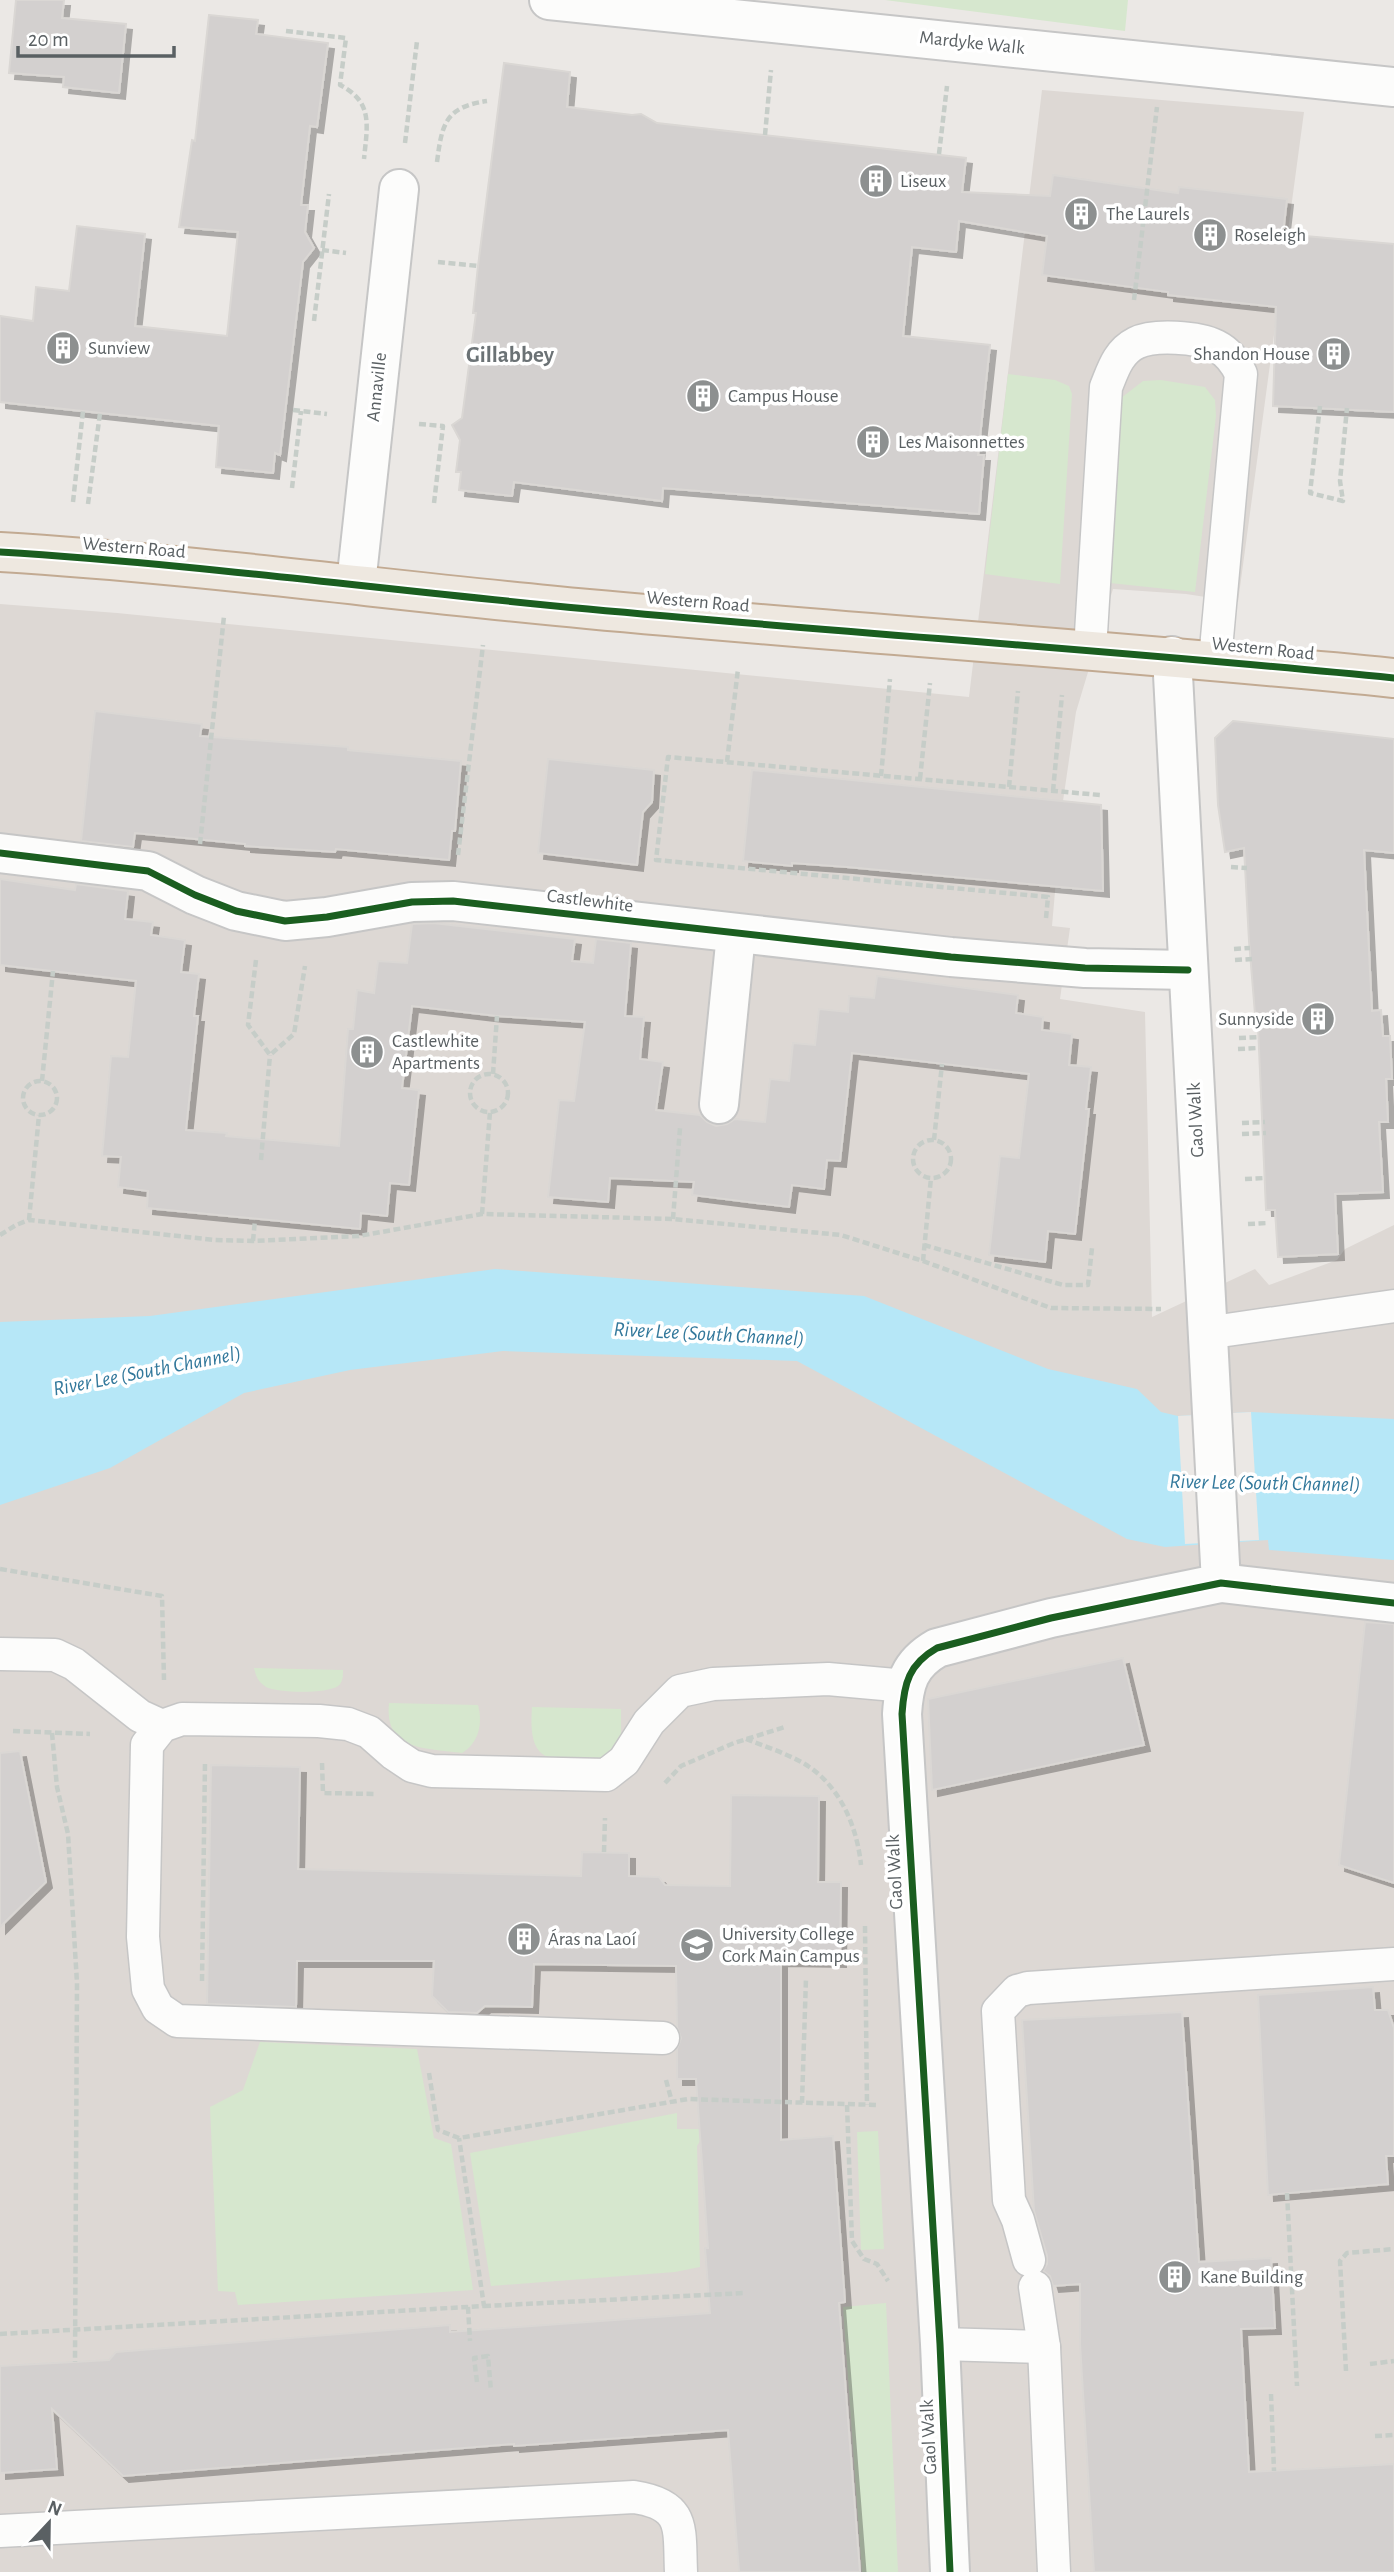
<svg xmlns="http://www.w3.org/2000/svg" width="1394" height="2572" font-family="'Alegreya Sans',sans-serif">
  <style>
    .education { fill: #ddd8d4 }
    .green { fill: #d6e7ce }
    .water { fill: #b6e7f7 }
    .pier { fill: #ebe8e5 }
    .building { fill: #d3d0cf; stroke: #dad7d4; stroke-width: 2; filter: url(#shadow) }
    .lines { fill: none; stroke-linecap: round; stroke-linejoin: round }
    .lane-casing { stroke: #c6c6c6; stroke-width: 35 }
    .street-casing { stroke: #c6c6c6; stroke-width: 42 }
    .secondary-casing { stroke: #c6c6c6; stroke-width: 42 }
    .highway-casing { stroke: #c2aa92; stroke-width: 42 }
    .path { stroke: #c6cdc8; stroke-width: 4.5; stroke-dasharray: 7 3.5; stroke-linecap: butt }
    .lane { stroke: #fcfcfb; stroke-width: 32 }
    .street { stroke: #fcfcfb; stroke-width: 38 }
    .secondary { stroke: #fcfcfb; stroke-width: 38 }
    .highway { stroke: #eee8e0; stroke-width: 38 }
    .cycleway-casing { stroke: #fff; stroke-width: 11 }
    .cycleway { stroke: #1b5e20; stroke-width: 7 }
    .labels { text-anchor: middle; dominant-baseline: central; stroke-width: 7; stroke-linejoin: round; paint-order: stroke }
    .street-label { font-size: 19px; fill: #5a6063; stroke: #fff }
    .poi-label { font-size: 19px; fill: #5a6063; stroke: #fff; text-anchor: start }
    .water-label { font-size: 21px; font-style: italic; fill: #32789b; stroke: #fff }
    .quarter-label { font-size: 23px; font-weight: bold; fill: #6b7275; stroke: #fff }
  </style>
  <defs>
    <filter id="shadow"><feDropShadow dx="6" dy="6" stdDeviation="0" flood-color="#0004"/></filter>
  </defs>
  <rect width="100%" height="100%" fill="#ebe8e5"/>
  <path class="education" d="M1042 90 1304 112 1238 602 1186 594 1113 589 1076 712 1063 801 1052 926 1070 928 1060 999 1145 1012 1152 1317 1255 1269 1269 1285 1337 1260 1345 1249 1394 1225V2572H0V604L117 613 969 697Z"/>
  <g class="green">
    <path d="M885 0H1128L1125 31Z"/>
    <path d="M1008 374 1055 380 1069 386 1072 394 1060 584 985 574Z"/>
    <path d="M1161 380 1205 387 1215 400 1216 416 1195 592 1110 583 1115 421 1121 398 1143 381Z"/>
    <path d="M254 1668 343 1670C343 1676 343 1682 338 1686 327 1694 277 1693 266 1687 258 1682 256 1676 254 1668Z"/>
    <path d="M389 1703 478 1705C483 1723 479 1743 462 1753 426 1748 384 1751 389 1703Z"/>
    <path d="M532 1707 621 1709V1742L605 1759C555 1759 527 1771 532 1707Z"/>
    <path d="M260 2042 417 2049 434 2138 451 2144 473 2290 238 2305 235 2292 218 2291 210 2107 243 2090Z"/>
    <path d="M677 2113V2129H701L702 2138 697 2146 700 2267 675 2272 491 2286 470 2153Z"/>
    <path d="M878 2131 884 2249 861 2250 857 2132Z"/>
    <path d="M886 2303 898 2572H862L843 2307Z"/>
  </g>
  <path class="water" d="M495 1269 864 1296 1048 1369 1137 1389 1161 1412 1178 1416 1251 1412 1394 1419V1560L1269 1550 1268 1540 1165 1547 1127 1539 797 1361 503 1351 350 1370 244 1393 110 1468 0 1505V1322L150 1316Z"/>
  <path class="pier" d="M1251 1412 1259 1540 1185 1544 1178 1416Z"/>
  <g class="building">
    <path d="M16 0H64L62 18 126 24 119 93 63 87 64 77 9 73Z"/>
    <path d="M209 15 258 20 256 34 328 43 317 127 310 126 301 205H308L305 232 314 248 303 262 280 455 275 453 273 473 216 467 219 426 0 402V316L33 321 36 287 69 291 77 226 145 234 135 326 227 336 238 232 179 227 192 140 195 141Z"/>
    <path d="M504 63 570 72 567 107 632 115 641 114 657 123 966 158 962 192 1050 196 1053 175 1178 193 1179 187 1287 199 1283 234 1394 244V412L1273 406 1276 307 1168 295V292L1042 275 1047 236 959 221 956 252 912 247 903 336 990 345 978 455H984L979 514 663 488 662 501 514 482 512 496 459 490 461 472H456L460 440 452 425 462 418 476 313H473L478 266Z"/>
    <path d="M95 711 202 724 200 736 348 747V750L461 761 455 831H452L449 860 336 849 335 852 245 846V844L135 833 133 847 81 841Z"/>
    <path d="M1233 721 1394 739V853L1364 850 1372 1011 1381 1010 1383 1036H1390L1392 1079H1386L1388 1122H1379L1383 1192 1335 1194 1338 1254 1278 1257 1275 1210H1266L1258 1026H1256L1249 941 1244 848 1225 852 1218 805 1215 738Z"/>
    <path d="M548 759 654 770 652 802 643 812 637 865 538 853Z"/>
    <path d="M752 770 1101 805 1103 891 847 867 792 863V866L743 861Z"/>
    <path d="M0 879 75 890 76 884 128 891 125 919 153 922 151 935 185 940 181 972 199 974 194 1016H198L186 1130 227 1133 226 1136 339 1146 348 1029H353L357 990 374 993 378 961 407 963 412 924 433 923 575 939 572 961 593 963 596 939 631 943 625 1016 644 1017 640 1059 663 1062 656 1110 700 1115 707 1122 716 1126 727 1124 735 1119 765 1122 770 1079 789 1081 793 1043 815 1045 819 1009 848 1012 849 996 874 998 877 976 1018 995 1016 1013 1043 1017 1042 1030 1072 1034 1069 1065 1091 1067 1086 1109H1089L1075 1234 1048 1231 1045 1262 989 1255 1000 1156 1019 1158 1029 1074 852 1053 840 1161 827 1160 824 1189 792 1185 789 1207 692 1195 694 1182 610 1178 608 1202 548 1197 559 1100 574 1101 585 1022 497 1016 412 1006 402 1088 419 1090 409 1185 390 1183 387 1216 361 1213 360 1229 147 1208 148 1191 118 1187 121 1157 102 1156 111 1056 128 1057 136 981 0 965Z"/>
    <path d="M1365 1622 1394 1624V1883L1339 1865Z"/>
    <path d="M1123 1658 1144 1745 932 1790 928 1699Z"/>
    <path d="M20 1751 46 1882 0 1927V1753Z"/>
    <path d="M211 1765 300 1767 298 1869 581 1876 582 1852 629 1853V1876L659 1877 665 1885 730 1886 731 1795 819 1796 818 1882H841L840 1961 781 1960V2140L833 2136 845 2302 839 2303 860 2572H739L728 2430 514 2446V2444L123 2476 52 2409 57 2469 0 2473V2366L109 2360 116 2352 450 2325V2332L710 2313 705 2248H708L696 2079H677V2049L681 2038 677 2027 676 1966 534 1964 532 2007 485 2006 477 2013 448 2012 432 1996 434 1961H297L296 2007 207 2004Z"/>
    <path d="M1373 1987 1375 2010H1388L1394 2028V2156H1386L1388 2184 1268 2195 1258 1995Z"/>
    <path d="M1182 2012 1199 2262 1271 2258 1275 2328 1241 2329 1249 2472 1394 2464V2572H1094L1080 2344V2284L1053 2286 1050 2276 1043 2271 1047 2264V2256L1034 2211 1022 2020Z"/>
  </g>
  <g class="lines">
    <g class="lane-casing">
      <g id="lane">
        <path d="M1090 650 1106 387C1113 370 1118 352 1136 343 1154 334 1198 337 1216 346 1228 352 1236 363 1241 374L1215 660"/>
        <path d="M1206 1333 1394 1306"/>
        <path d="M0 1654 55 1655 74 1664 140 1716 162 1726"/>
        <path d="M663 2038 177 2021 158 2008 148 1989 143 1937 147 1745 162 1726 182 1719 319 1721 348 1724 369 1732 394 1754 412 1766 432 1771 606 1775 624 1761 649 1722 680 1691 713 1684 828 1679 906 1686"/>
        <path d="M1029 2260 1018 2220 1009 2200 998 2011 1017 1991 1028 1988 1394 1964"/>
        <path d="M1035 2287 1044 2347 1054 2572"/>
        <path d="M940 2344 1044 2347"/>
        <path d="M0 2531 634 2497C686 2505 679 2528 681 2572"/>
      </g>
    </g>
    <g class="street-casing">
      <g id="street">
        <path d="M549 0 1394 87"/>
        <path d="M356 584 399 189"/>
        <path d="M0 853 148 871 195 895 236 911 285 921 327 917 412 902 453 901 951 957 1085 968 1188 970"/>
        <path d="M719 1104 736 934"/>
        <path d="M1221 1583 1394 1603"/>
      </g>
    </g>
    <g class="secondary-casing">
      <path id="secondary" d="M950 2572 940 2344 902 1714C904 1683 909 1664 937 1648L1051 1618 1221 1583 1172 656"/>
    </g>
    <g class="highway-casing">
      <path id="highway" d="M0 552C197 564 392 591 588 609 857 634 1126 651 1394 678"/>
    </g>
    <g class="path">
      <path d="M286 31 346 38 340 85C374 102 367 127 364 159"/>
      <path d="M765 135 771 70"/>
      <path d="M405 143 417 41"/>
      <path d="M939 154 947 86"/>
      <path d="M437 162C442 124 445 107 487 101"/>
      <path d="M322 250 346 253"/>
      <path d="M438 262 478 266"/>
      <path d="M1134 300 1157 107"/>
      <path d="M314 321 329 194"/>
      <path d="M1320 406 1310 493 1343 501 1340 481 1347 408"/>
      <path d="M293 410 327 414"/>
      <path d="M419 424 443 426 434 503"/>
      <path d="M292 488 301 411"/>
      <path d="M73 502 83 411"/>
      <path d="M88 504 100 413"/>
      <path d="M727 762 738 669"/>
      <path d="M881 776 890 679"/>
      <path d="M920 779 930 683"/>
      <path d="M1009 787 1018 691"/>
      <path d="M1053 791 1062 695"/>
      <path d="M200 844 224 616"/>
      <path d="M458 855 483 645"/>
      <path d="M1231 867 1247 868"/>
      <path d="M1046 918 1048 897 656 860 668 757 1100 795"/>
      <path d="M1234 949 1250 948"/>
      <path d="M256 960 248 1025 270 1055 294 1034 305 966"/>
      <path d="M1235 960 1252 959"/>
      <path d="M1239 1038 1260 1037"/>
      <path d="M1238 1049 1258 1048"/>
      <circle cx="489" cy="1093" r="19"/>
      <path d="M493 1074 497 1016"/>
      <circle cx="40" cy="1098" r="17"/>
      <path d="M42 1081 53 971"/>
      <path d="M1242 1123 1265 1122"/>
      <path d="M1242 1134 1266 1133"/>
      <path d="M934 1140 942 1064"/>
      <circle cx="932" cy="1159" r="19"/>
      <path d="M261 1160 270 1055"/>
      <path d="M1245 1179 1265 1178"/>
      <path d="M482 1214 490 1112"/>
      <path d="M673 1219 680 1128"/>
      <path d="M29 1220 39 1115"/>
      <path d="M1248 1224 1268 1223"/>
      <path d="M0 1235 16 1225 29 1220 215 1240 253 1241 359 1236 482 1214 673 1219 841 1235 923 1261 1051 1308 1161 1309"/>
      <path d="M253 1241 255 1220"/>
      <path d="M924 1245 1063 1285H1088L1092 1248"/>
      <path d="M923 1261 931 1178"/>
      <path d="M0 1569 162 1596 164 1680"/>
      <path d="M13 1731 90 1734"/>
      <path d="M52 1733 57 1787 68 1834 77 1983 75 2362"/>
      <path d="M746 1739C766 1747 789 1754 808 1766 841 1788 857 1827 861 1865"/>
      <path d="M322 1763 323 1793 375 1794"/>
      <path d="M665 1783 681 1766 734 1743 785 1727"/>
      <path d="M604 1852 605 1818"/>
      <path d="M865 1926 867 2105"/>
      <path d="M202 1981 205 1762"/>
      <path d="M429 2073 438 2130 459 2138 688 2099 878 2105"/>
      <path d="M666 2080 672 2102"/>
      <path d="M802 2103 806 1978"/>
      <path d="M847 2105 852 2241 864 2259 877 2264 888 2281"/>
      <path d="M1287 2193 1297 2386"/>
      <path d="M484 2306 745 2293"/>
      <path d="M468 2307 470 2341"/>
      <path d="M0 2334 484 2306 459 2138"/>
      <path d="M1370 2364 1394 2361"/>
      <path d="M1346 2371 1340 2261 1347 2253 1394 2249"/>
      <path d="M477 2382 474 2358 488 2356 491 2391"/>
      <path d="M1271 2394 1274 2471"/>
      <path d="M1375 2436 1394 2435"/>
    </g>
    <use href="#lane" class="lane"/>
    <use href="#street" class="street"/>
    <use href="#secondary" class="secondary"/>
    <use href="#highway" class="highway"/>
    <g class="cycleway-casing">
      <g id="cycleway">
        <path d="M0 552C197 564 392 591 588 609 857 634 1126 651 1394 678"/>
        <path d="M0 853 148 871 195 895 236 911 285 921 327 917 412 902 453 901 951 957 1085 968 1188 970"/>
        <path d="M950 2572 940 2344 902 1714C904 1683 909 1664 937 1648L1051 1618 1221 1583 1394 1603"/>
      </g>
    </g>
    <use href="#cycleway" class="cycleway"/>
  </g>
  <defs>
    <g id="building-disc" transform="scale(1.75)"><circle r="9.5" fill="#8d9090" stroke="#fff"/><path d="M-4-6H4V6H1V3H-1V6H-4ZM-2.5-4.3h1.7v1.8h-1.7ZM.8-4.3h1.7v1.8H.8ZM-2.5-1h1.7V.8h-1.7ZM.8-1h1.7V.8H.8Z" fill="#fff"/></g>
    <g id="university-disc" transform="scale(1.75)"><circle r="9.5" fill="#8d9090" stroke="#fff"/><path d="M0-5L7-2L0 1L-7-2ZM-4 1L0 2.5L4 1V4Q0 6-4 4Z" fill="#fff"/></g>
  </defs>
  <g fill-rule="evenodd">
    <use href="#building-disc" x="876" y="181"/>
    <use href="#building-disc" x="1081" y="214"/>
    <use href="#building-disc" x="1210" y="235"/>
    <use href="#building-disc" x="63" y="348"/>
    <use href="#building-disc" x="1334" y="354"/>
    <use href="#building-disc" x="703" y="396"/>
    <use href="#building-disc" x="873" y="442"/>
    <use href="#building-disc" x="1318" y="1019"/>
    <use href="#building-disc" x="367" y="1052"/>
    <use href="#building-disc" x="524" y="1939"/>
    <use href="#university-disc" x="697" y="1945"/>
    <use href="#building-disc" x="1175" y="2277"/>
  </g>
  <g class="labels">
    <g class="street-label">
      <text transform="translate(972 43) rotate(6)">Mardyke Walk</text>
      <text transform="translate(377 387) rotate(-84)">Annaville</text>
      <text transform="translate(134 548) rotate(5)">Western Road</text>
      <text transform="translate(698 602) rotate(5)">Western Road</text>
      <text transform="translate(1263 649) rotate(6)">Western Road</text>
      <text transform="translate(590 901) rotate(7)">Castlewhite</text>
      <text transform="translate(1196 1120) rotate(-93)">Gaol Walk</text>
      <text transform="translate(895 1872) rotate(-93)">Gaol Walk</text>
      <text transform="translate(929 2437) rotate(-93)">Gaol Walk</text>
    </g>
    <g class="poi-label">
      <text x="900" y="181">Liseux</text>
      <text x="1106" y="214">The Laurels</text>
      <text x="1234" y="235">Roseleigh</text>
      <text x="88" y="348">Sunview</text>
      <text x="1310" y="354" text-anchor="end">Shandon House</text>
      <text x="728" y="396">Campus House</text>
      <text x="898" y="442">Les Maisonnettes</text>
      <text x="1294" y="1019" text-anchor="end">Sunnyside</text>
      <text x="392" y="1041">Castlewhite<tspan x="392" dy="22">Apartments</tspan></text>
      <text x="722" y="1934">University College<tspan x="722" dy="22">Cork Main Campus</tspan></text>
      <text x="548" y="1939">Áras na Laoí</text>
      <text x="1200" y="2277">Kane Building</text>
    </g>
    <g class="water-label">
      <text transform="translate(709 1334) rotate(3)">River Lee (South Channel)</text>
      <text transform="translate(147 1371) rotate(-11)">River Lee (South Channel)</text>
      <text transform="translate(1265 1483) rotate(1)">River Lee (South Channel)</text>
    </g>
    <g class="quarter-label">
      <text x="510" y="355">Gillabbey</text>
    </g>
  </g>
  <g transform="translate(49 2523) rotate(22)" stroke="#ffffff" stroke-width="5" paint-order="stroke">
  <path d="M0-5L12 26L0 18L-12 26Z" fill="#5a6063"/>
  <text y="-10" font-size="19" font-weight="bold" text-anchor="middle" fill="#5a6063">N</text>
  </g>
  <path d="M18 46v10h156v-10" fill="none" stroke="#5a6063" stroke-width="3.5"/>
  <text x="28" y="46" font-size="21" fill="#5a6063" stroke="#ffffff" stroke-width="5" paint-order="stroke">20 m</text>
</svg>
